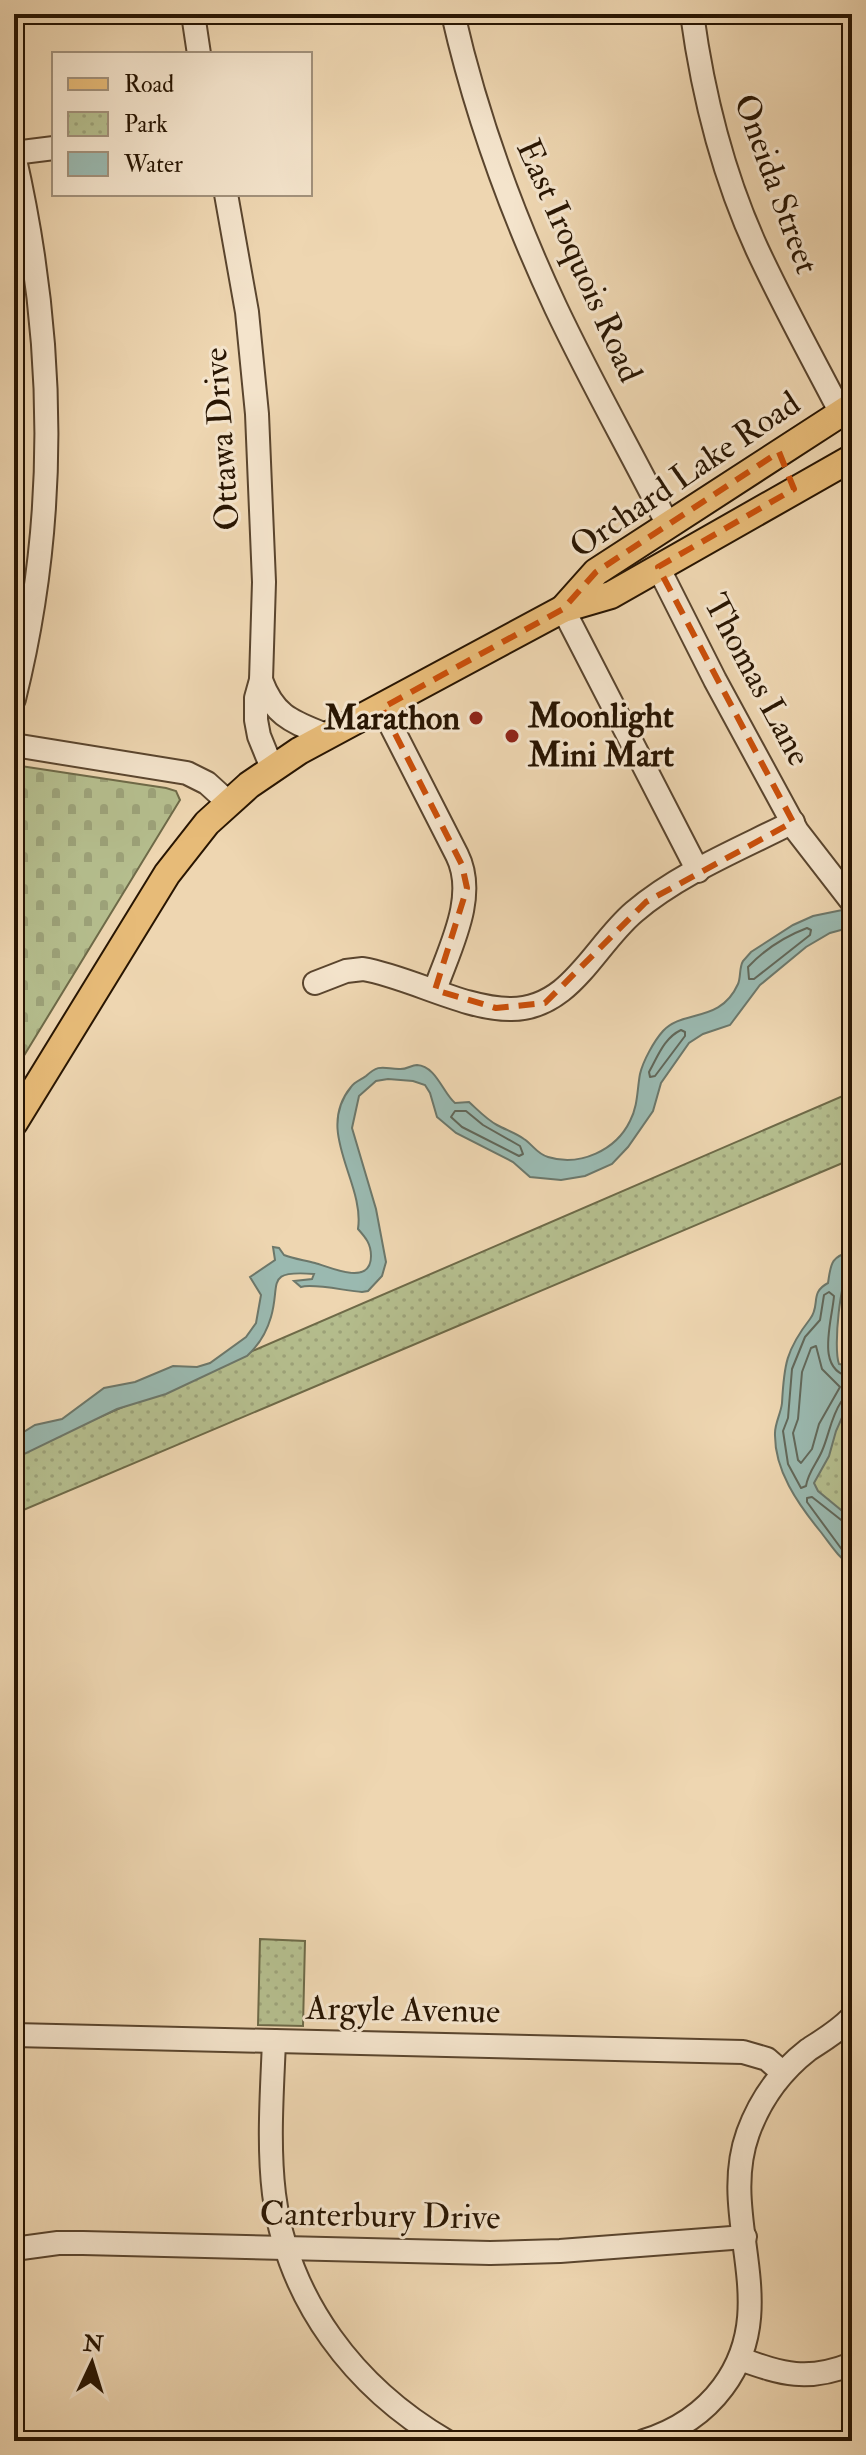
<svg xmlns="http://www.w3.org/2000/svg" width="866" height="2455" font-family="'IM FELL Double Pica',serif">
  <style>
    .cemetery { fill: url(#cemetery-stones); stroke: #6e6a48; stroke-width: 2 }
    .park { fill: url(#park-dots); stroke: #6e6a48; stroke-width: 2 }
    .water { fill: #9ab9b0; stroke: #6c776a; stroke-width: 2 }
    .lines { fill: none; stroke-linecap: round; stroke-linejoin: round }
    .shore { stroke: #616759; stroke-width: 2 }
    .minor-casing { stroke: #5a452e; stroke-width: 26 }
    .major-casing { stroke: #281502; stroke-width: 30 }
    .minor { stroke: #f4e4cc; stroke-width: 22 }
    .major { stroke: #e7bb78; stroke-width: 26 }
    .marked { fill: none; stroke: #cb4f0a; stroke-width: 6; stroke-dasharray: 16 10; stroke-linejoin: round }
    .poi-dot { fill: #8f2418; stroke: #f4e4cc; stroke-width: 3 }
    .labels { text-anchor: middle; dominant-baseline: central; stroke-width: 6; stroke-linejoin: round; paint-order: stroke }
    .street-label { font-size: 34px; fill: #281502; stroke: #f4e4cc }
    .poi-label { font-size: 34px; font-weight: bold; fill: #281502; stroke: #f4e4cc; text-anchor: start }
  </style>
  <defs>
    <pattern id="cemetery-stones" width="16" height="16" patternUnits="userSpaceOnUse" patternTransform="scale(2)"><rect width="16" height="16" fill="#b5be8e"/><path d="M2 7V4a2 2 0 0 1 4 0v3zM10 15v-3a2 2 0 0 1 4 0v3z" fill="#9ca279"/></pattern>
    <pattern id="park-dots" width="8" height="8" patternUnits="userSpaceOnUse" patternTransform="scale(2)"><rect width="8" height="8" fill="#b5be8e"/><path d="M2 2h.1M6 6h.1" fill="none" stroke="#9ca279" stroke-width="1.8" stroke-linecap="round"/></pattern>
  </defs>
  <rect width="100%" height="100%" fill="#eed6b1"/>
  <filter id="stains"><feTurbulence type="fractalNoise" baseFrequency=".0025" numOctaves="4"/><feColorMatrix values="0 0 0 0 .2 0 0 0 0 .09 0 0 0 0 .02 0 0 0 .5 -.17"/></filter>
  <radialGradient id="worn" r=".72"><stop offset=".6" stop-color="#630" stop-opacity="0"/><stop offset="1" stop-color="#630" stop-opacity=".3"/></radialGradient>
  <path class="cemetery" d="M14 765 166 788 176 791 180 800 14 1072Z"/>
  <g class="park">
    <path d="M852 1092V1159L14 1514V1454Z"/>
    <path d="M852 1375V1531L827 1526 782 1411Z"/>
    <path d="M260 1939 305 1941 303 2026 258 2025Z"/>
  </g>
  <g class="water">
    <path d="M852 908V927L830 933 806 947 760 985 730 1025 703 1034 689 1043 661 1083 653 1111 628 1147 612 1164 585 1176 561 1180 530 1177 513 1162 456 1133 437 1117 430 1093 425 1085 413 1081 388 1079 376 1081 359 1096 352 1128 376 1209 386 1262 382 1276 368 1291 362 1292C346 1291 313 1283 301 1287L294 1281 312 1279 314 1274C264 1270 281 1283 271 1317 267 1331 258 1346 247 1356L166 1394 117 1409 14 1459V1438L35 1425 62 1419 104 1388 135 1382 173 1366 197 1367 210 1363 246 1337 256 1323 261 1295 250 1277 275 1260 273 1247 279 1248 284 1255C294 1259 304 1260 315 1263 330 1267 371 1287 371 1256 371 1244 366 1238 358 1229 365 1182 314 1132 351 1087 355 1081 361 1080 366 1076 379 1064 382 1068 399 1069 406 1070 411 1065 417 1065 436 1066 443 1093 455 1103L469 1102C478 1110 486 1119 497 1125 506 1130 516 1133 524 1139 533 1145 537 1154 548 1157 580 1167 616 1150 630 1121 638 1106 637 1090 640 1074 643 1061 654 1041 663 1031 683 1009 720 1024 738 984 741 977 739 968 743 961L751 952 793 925 813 916Z"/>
    <path d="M852 1251V1265C840 1275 833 1348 839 1364L847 1365 852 1395 836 1431 829 1456 814 1483 818 1491 852 1519V1567C837 1556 831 1545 820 1531 798 1504 774 1470 775 1433 775 1423 781 1413 782 1403 784 1365 786 1350 810 1319 821 1305 809 1293 828 1283 831 1264 830 1257 852 1251Z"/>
  </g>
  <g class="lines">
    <g class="shore">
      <path d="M807 928 811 930 810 935 754 979H749L748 967C764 950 786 936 807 928Z"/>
      <path d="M681 1030 685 1032V1036L655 1076 650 1077 649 1072C658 1056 664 1038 681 1030Z"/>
      <path d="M455 1111H466L483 1125 520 1146 523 1154 519 1156 462 1127 451 1117Z"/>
      <path d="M816 1346 822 1369 840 1387 819 1424 812 1449 801 1463 798 1460 793 1433 798 1419 802 1372 811 1348Z"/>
      <path d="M852 1377C814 1372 832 1322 834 1296L829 1292 824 1295 820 1320 805 1337 792 1369 788 1418 783 1431 788 1464 801 1488 806 1486C808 1472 817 1463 822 1451 829 1435 831 1417 841 1402 845 1396 846 1397 852 1397"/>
      <path d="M852 1525 845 1523 812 1497 807 1498V1502L843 1551 852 1557"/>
    </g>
    <g class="minor-casing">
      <g id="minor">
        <path d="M193 14 199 54"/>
        <path d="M453 14C476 115 512 214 556 308 591 382 631 452 668 525"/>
        <path d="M692 14C703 95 723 175 757 249 783 305 813 359 841 413"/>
        <path d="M14 153 54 148"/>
        <path d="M14 155C55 335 59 519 14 699"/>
        <path d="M226 194 247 312 257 414 264 582 261 680 256 698V720L259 736 272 768"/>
        <path d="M658 567 715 680 797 831 852 902"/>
        <path d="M563 609 698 871"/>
        <path d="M261 680C275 718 294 722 328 736"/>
        <path d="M382 708 457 855C478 897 449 949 435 990"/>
        <path d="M14 745 187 773 207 783 229 803"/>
        <path d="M315 983 346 971 363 969C410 977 464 1009 510 1009 570 1010 594 946 634 912 680 873 740 849 793 822"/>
        <path d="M14 2035 743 2052 767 2059 783 2073"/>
        <path d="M274 2041C272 2092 268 2144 274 2194 288 2301 355 2388 446 2441"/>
        <path d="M14 2249 58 2243H83L490 2253 560 2251 745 2237"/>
        <path d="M740 2359C783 2374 807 2382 852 2364"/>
        <path d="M644 2441C676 2431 703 2414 723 2387 784 2305 717 2219 748 2133 760 2100 781 2071 808 2050 823 2040 839 2031 852 2017"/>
      </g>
    </g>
    <g class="major-casing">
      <g id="major">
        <path d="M563 609 596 572 852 406"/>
        <path d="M14 1123 167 874 207 823 249 785 299 751 563 609 611 595 852 458"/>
      </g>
    </g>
    <use href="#minor" class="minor"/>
    <use href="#major" class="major"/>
  </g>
  <path class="marked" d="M779 452 794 489 658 567 793 822 646 902 545 1003 496 1008 435 990 467 888 462 865 382 708 563 609 596 572Z"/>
  <g class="poi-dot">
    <circle cx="476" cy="718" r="8"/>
    <circle cx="512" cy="736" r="8"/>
  </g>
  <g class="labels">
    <g class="street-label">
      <text transform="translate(776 184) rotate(70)">Oneida Street</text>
      <text transform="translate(579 261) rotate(66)">East Iroquois Road</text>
      <text transform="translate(222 439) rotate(-94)">Ottawa Drive</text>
      <text transform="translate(685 475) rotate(-34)">Orchard Lake Road</text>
      <text transform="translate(757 680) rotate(62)">Thomas Lane</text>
      <text transform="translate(403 2010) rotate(1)">Argyle Avenue</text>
      <text transform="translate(380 2216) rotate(1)">Canterbury Drive</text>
    </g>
    <g class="poi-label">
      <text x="528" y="716">Moonlight<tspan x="528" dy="39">Mini Mart</tspan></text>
      <text x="460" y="718" text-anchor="end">Marathon</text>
    </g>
  </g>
  <rect width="866" height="2455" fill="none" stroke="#eed6b1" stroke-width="48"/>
  <rect x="16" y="16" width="834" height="2423" fill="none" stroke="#281502" stroke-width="4"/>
  <rect x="24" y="24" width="818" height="2407" fill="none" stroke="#281502" stroke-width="2"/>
  <rect x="52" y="52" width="260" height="144" fill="#f4e4cc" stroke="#a2917b" stroke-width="2"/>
  <rect x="68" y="78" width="40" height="12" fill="#e7bb78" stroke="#a2917b" stroke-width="2"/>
  <text x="124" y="92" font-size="24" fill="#281502">Road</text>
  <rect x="68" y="112" width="40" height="24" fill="url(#park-dots)" stroke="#a2917b" stroke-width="2"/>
  <text x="124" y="132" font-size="24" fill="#281502">Park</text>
  <rect x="68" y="152" width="40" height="24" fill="#9ab9b0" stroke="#a2917b" stroke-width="2"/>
  <text x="124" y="172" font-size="24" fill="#281502">Water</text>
  <g transform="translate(92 2363) rotate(4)" stroke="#f4e4cc" stroke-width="6" paint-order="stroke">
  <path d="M0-6L14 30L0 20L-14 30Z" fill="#281502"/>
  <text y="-12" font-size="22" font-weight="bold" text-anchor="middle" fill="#281502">N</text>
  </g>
  <rect width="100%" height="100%" filter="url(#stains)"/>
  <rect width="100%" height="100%" fill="url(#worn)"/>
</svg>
